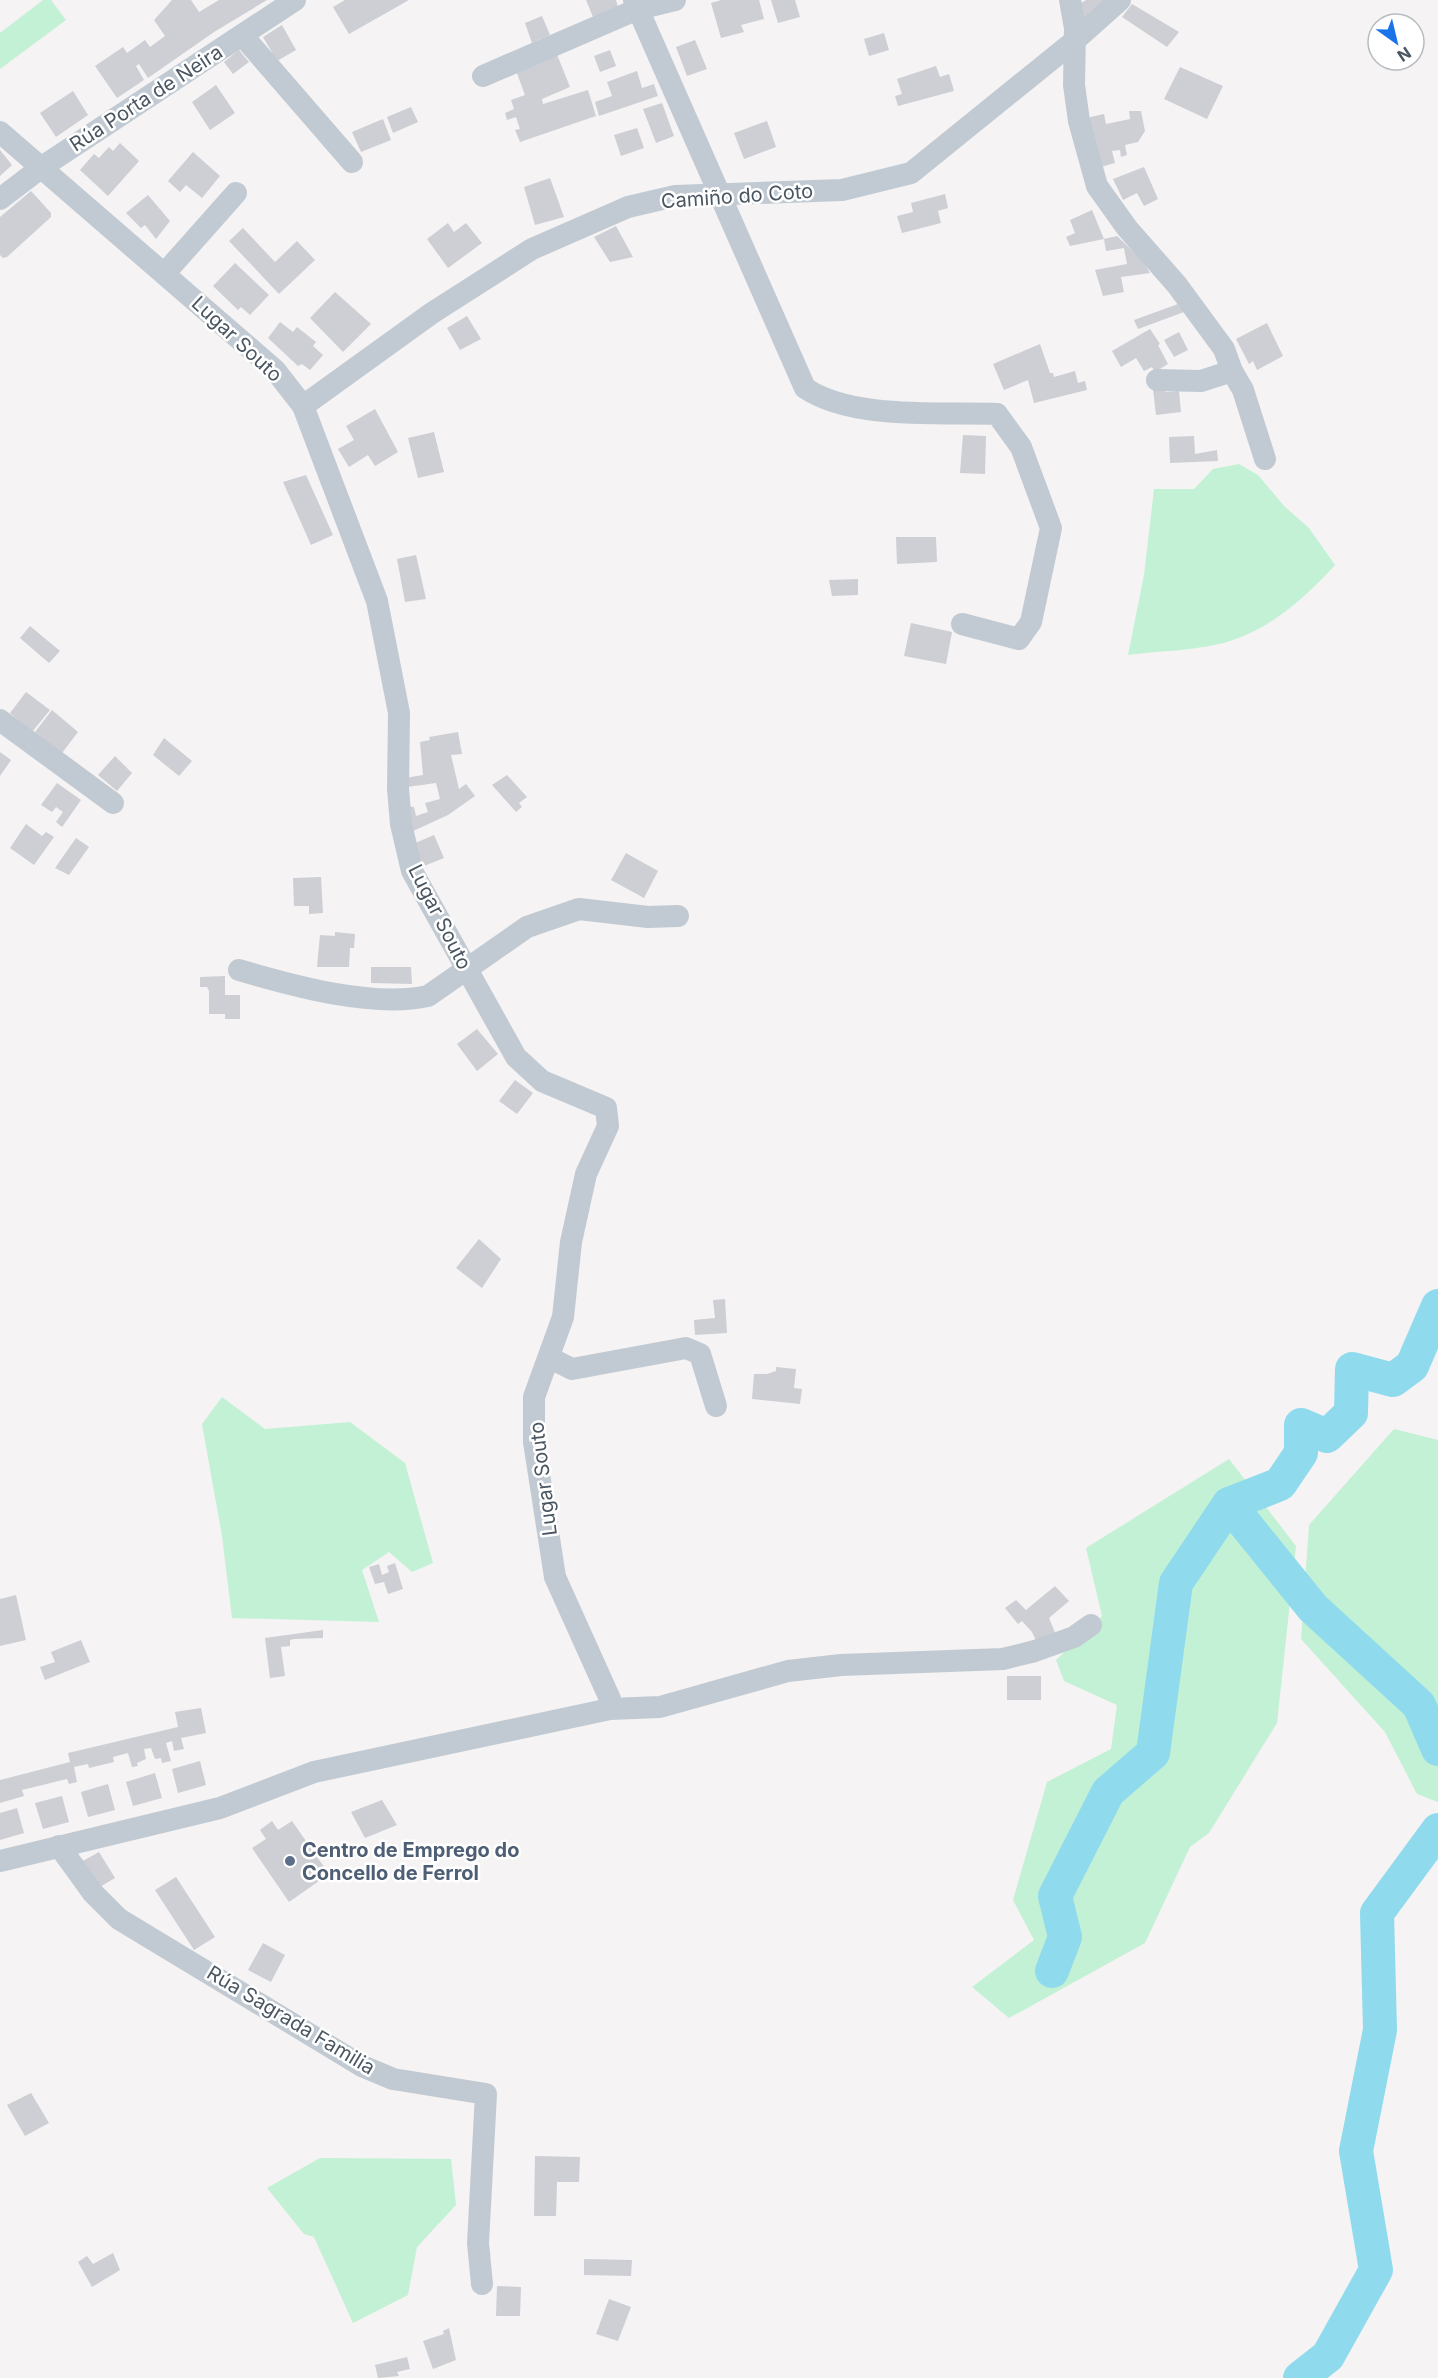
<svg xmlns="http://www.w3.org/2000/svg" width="1438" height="2378" font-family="Inter,sans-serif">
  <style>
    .green { fill: #c3f1d5 }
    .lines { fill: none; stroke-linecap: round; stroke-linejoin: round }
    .river { stroke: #90daee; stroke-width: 34 }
    .building { fill: #cdcfd5 }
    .minor { stroke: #c1cad2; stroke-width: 22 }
    .service-dot { fill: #5c6f8a; stroke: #fff; stroke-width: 2 }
    .labels { text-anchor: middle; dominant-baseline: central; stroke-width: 5; stroke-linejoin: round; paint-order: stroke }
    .street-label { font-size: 20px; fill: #4a5661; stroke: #fff }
    .service-label { font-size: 20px; font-weight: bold; fill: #4e5e75; stroke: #fff; text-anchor: start }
  </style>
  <rect width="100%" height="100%" fill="#f5f3f3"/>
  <g class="green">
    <path d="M43 0H51L66 20 0 69V33Z"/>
    <path d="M1239 464 1258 475 1284 506 1309 528 1335 565C1304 599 1265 634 1219 644 1190 651 1157 651 1128 655L1144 575 1154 489H1194L1213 469Z"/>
    <path d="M222 1397 265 1429 350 1422 405 1463 433 1563 412 1572 389 1552 362 1570 379 1622 232 1618 222 1536 202 1424Z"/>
    <path d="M1394 1429 1438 1440V1802L1417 1794 1385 1732 1301 1639 1309 1525Z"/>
    <path d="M1229 1459 1296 1546 1277 1723 1209 1833 1190 1847 1145 1943 1009 2018 972 1987 1034 1940 1013 1900 1047 1782 1111 1749 1117 1705 1064 1681 1056 1660 1102 1616 1086 1548Z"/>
    <path d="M320 2158 451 2159 456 2205 417 2247 408 2295 353 2323 314 2237 304 2234 267 2188Z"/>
  </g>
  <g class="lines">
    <g class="river">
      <path d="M1229 1504 1313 1608 1419 1705 1438 1749"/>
      <path d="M1052 1971 1065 1937 1055 1896 1108 1792 1153 1753 1176 1583 1229 1504 1280 1484 1301 1453V1425L1327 1436 1351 1413 1352 1369 1393 1380 1412 1366 1438 1306"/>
      <path d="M1300 2378 1328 2356 1376 2270 1356 2151 1380 2030 1377 1913 1438 1830"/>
    </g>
  </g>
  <g class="building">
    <path d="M172 0H191L199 12 219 0H267L214 32 148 78 139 64 136 66 144 80 117 98 95 66 123 47 127 53 145 40 150 47 165 36 154 20Z"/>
    <path d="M409 0 349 34 333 7 345 0Z"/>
    <path d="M586 0H616L618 7 593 17Z"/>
    <path d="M721 0H759L764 19 741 25 744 32 721 38 711 3Z"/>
    <path d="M771 0H795L800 17 778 23Z"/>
    <path d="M1086 0H1111L1084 24 1076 6Z"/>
    <path d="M1132 4 1179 32 1167 47 1122 17Z"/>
    <path d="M542 16 550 35 532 43 525 23Z"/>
    <path d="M282 25 296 50 277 61 263 37Z"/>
    <path d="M884 33 889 50 869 56 864 39Z"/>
    <path d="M695 40 707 69 687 76 676 47Z"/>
    <path d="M239 50 249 62 233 74 224 62Z"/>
    <path d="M610 50 616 66 600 72 594 56Z"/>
    <path d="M556 52 570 87 542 99 543 104 588 90 596 116 520 142 515 130 520 129 516 117 507 120 505 113 514 109 511 100 525 95 515 68Z"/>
    <path d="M936 66 940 77 949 74 954 91 898 106 895 96 902 94 897 79Z"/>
    <path d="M1180 67 1223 86 1207 119 1164 99Z"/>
    <path d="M637 71 642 88 654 84 658 96 599 116 595 102 612 96 607 82Z"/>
    <path d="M216 85 235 113 210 130 192 102Z"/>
    <path d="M73 91 88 115 56 137 40 113Z"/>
    <path d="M662 103 674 136 656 143 643 109Z"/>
    <path d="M411 107 418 122 393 133 387 117Z"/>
    <path d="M1129 111H1141L1145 131 1138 142 1125 145 1127 155 1121 157 1120 150 1112 151 1115 163 1097 168 1086 118 1104 114 1106 124 1130 119Z"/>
    <path d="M383 119 391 140 361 152 352 132Z"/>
    <path d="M767 121 776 147 744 159 734 133Z"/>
    <path d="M637 128 644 148 621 156 614 135Z"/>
    <path d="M120 143 139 161 108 196 80 170 94 154 99 158 109 147 113 151Z"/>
    <path d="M0 150 12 165 0 176Z"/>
    <path d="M193 152 220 176 202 198 186 185 180 192 168 181Z"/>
    <path d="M1144 167 1158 199 1144 206 1137 193 1123 200 1113 179Z"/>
    <path d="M550 178 564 217 535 225 524 187Z"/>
    <path d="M31 191 51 213V217L7 257 3 258 0 255V217Z"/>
    <path d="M945 194 948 208 938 211 941 223 902 233 897 216 913 212 911 203Z"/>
    <path d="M148 195 170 221 156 239 145 225 141 228 126 213Z"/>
    <path d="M1092 210 1104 239 1117 236 1143 261 1150 273 1121 277 1124 292 1103 296 1095 270 1127 264 1124 248 1106 251 1104 239 1070 246 1066 237 1075 233 1070 220Z"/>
    <path d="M448 223 454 232 466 223 482 243 448 268 427 239Z"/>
    <path d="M616 226 633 257 610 262 594 237Z"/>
    <path d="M243 228 275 262 297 241 315 260 279 294 229 241Z"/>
    <path d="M235 263 269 295 250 315 241 307 238 310 213 286Z"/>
    <path d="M335 292 371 324 343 352 310 318Z"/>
    <path d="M1178 304 1184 312 1138 329 1134 320Z"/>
    <path d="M467 316 481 339 460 350 447 328Z"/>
    <path d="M280 322 293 332 297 327 316 342 313 346 323 355 310 370 302 364 298 366 268 338Z"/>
    <path d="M1267 323 1283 356 1257 370 1253 361 1249 364 1236 339Z"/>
    <path d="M1150 329 1160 344 1158 345 1168 364 1155 372 1152 367 1144 371 1136 358 1121 367 1112 351Z"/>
    <path d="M1179 332 1188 350 1174 357 1164 340Z"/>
    <path d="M1040 344 1050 373H1053L1054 377 1075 371 1078 383 1085 381 1087 390 1034 403 1028 380 1004 390 993 364Z"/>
    <path d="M1165 388V392L1179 391 1181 412 1156 415 1153 389Z"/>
    <path d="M375 409 398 452 375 466 368 455 349 467 338 449 354 440 346 426Z"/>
    <path d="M434 432 444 472 418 478 408 438Z"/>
    <path d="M963 435 986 436 985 474 960 473Z"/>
    <path d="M1194 436 1195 454 1217 450 1218 461 1170 463 1169 437Z"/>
    <path d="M306 475 333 535 311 545 283 482Z"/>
    <path d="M896 537H936L937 562 897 564Z"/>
    <path d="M416 555 426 599 405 602 397 559Z"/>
    <path d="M858 579V595L832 596 829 580Z"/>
    <path d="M911 623 952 632 946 664 904 656Z"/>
    <path d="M30 626 60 651 49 663 20 638Z"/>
    <path d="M26 692 50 710 32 732 10 713Z"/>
    <path d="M52 710 78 732 62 753 35 732Z"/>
    <path d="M458 732 462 754 451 755 459 789 466 784 475 796 448 815 411 832 408 806 414 807 416 816 428 812 425 803 440 799 436 783 407 787 405 778 423 775 420 742 430 740 429 737Z"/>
    <path d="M164 738 192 761 179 776 153 755Z"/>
    <path d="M0 752 11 760 0 776Z"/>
    <path d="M115 756 132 773 117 791 98 775Z"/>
    <path d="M507 775 527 797 519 803 522 807 516 812 492 785Z"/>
    <path d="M57 783 81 800 62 827 56 822 63 812 56 807 52 812 41 805Z"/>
    <path d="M26 824 42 836 46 832 54 837 34 865 10 848Z"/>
    <path d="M434 835 444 858 419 868 413 844Z"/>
    <path d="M76 838 89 847 69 875 55 868Z"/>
    <path d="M626 853 658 871 644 898 611 880Z"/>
    <path d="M321 877 323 913 309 914V906H294L293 878Z"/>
    <path d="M335 932 355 934 354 948H350L349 967H317L320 935 335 936Z"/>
    <path d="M371 967H411L412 984 371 983Z"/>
    <path d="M225 976V995H240V1019H225V1014H209V991L207 987H200V977Z"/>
    <path d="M477 1029 498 1054 477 1071 457 1044Z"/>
    <path d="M515 1080 533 1093 517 1114 499 1101Z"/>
    <path d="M479 1239 501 1259 482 1288 456 1268Z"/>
    <path d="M725 1299 727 1333 695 1335 694 1320 715 1318 713 1300Z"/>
    <path d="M776 1367 796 1369 794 1388 802 1389 800 1404 752 1399 754 1374H767L776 1371Z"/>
    <path d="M395 1563 403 1589 388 1594 384 1582 375 1584 369 1567 379 1564 382 1575 389 1572 387 1566Z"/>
    <path d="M1055 1586 1069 1601 1049 1618 1056 1635 1037 1643 1032 1632 1022 1621 1018 1624 1005 1608 1016 1600 1026 1610Z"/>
    <path d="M16 1595 26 1640 0 1646V1599Z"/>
    <path d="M323 1630V1638L294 1639 290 1640V1646L281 1647 285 1676 270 1678 265 1638Z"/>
    <path d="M81 1640 90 1662 45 1680 40 1667 55 1662 51 1652Z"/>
    <rect x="1007" y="1676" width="34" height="24"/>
    <path d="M201 1708 206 1733 181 1738 184 1749 174 1751 172 1741 166 1743 171 1761 162 1763 161 1758 155 1759 151 1748 144 1749 146 1759 137 1763 138 1766 132 1767 128 1753 113 1757 114 1762 89 1768 88 1764 74 1767 77 1782 69 1784 67 1779 22 1790 24 1796 0 1803V1780L70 1762 68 1753 178 1727 175 1712Z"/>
    <path d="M200 1761 206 1785 178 1793 172 1769Z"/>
    <path d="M155 1773 162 1798 133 1806 126 1782Z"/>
    <path d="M108 1784 115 1810 88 1817 81 1792Z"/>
    <path d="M62 1796 69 1822 43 1829 35 1803Z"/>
    <path d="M382 1800 397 1825 365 1838 351 1812Z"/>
    <path d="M17 1808 24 1833 0 1840V1813Z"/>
    <path d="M272 1821 278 1830 292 1821 329 1874 289 1902 252 1848 266 1839 260 1830Z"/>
    <path d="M99 1852 115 1878 98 1888 81 1862Z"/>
    <path d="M176 1877 215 1937 194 1950 155 1890Z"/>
    <path d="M263 1943 285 1955 271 1982 248 1970Z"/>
    <path d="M31 2093 49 2123 25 2136 7 2105Z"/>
    <path d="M535 2156 580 2157 579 2182H557L556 2216H534Z"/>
    <path d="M113 2253 120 2270 92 2287 78 2262 87 2256 93 2264Z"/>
    <path d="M584 2259 632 2260 631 2276 584 2275Z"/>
    <path d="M497 2286 521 2287 520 2316H496Z"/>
    <path d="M609 2299 631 2307 618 2341 596 2334Z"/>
    <path d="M449 2328 456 2360 433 2369 423 2341 444 2334 443 2331Z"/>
    <path d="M407 2357 410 2369 397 2372 399 2376 378 2378 375 2365Z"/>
  </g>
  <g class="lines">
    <g class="minor">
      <path d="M634 0 805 388C852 420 941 412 997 414L1021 447 1051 528 1031 622 1019 639 962 624"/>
      <path d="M1070 0 1075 28 1074 85 1079 121 1097 186 1127 228 1177 285 1224 349 1232 371 1243 390 1265 459"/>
      <path d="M242 35 352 162"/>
      <path d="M483 76 638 9 675 0"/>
      <path d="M0 132 275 370 303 406 377 601 399 713 398 789 401 824 412 871 516 1057 542 1081 606 1108 608 1126 586 1174 571 1242 563 1317 534 1397V1442L555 1577 610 1699V1709"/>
      <path d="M0 199 42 167 295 0"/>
      <path d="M165 273 236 193"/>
      <path d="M1157 380 1201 381 1232 371"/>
      <path d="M303 406 432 313 532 249 628 207 675 196 842 190 911 173 1073 42 1120 0"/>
      <path d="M0 720 113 803"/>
      <path d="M239 970C293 986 373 1008 428 996L527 927 579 909 648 917 678 916"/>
      <path d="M550 1358 572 1369 686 1348 700 1354 716 1406"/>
      <path d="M59 1846 93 1893 119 1919 362 2066 393 2079 486 2094 478 2243 482 2284"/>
      <path d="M0 1861 220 1808 314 1772 610 1709 660 1707 788 1671 841 1665 1003 1659 1035 1651 1074 1637 1091 1625"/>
    </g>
  </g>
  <circle class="service-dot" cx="290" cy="1861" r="6"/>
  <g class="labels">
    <g class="street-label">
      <text transform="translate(146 98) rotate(-33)">Rúa Porta de Neira</text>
      <text transform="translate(737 196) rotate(-4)">Camiño do Coto</text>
      <text transform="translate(237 339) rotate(43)">Lugar Souto</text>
      <text transform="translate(440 917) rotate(63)">Lugar Souto</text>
      <text transform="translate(543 1479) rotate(-97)">Lugar Souto</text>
      <text transform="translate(291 2020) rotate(31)">Rúa Sagrada Familia</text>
    </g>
    <g class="service-label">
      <text x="302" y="1850">Centro de Emprego do<tspan x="302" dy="23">Concello de Ferrol</tspan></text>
    </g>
  </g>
  <g transform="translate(1396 42) rotate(146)"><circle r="28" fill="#ffffff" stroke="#b7bbc0" stroke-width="1.5"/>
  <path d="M0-4.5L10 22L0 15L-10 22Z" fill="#1a73e8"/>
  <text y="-9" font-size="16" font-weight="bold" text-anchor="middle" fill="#4a5661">N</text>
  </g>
</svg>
